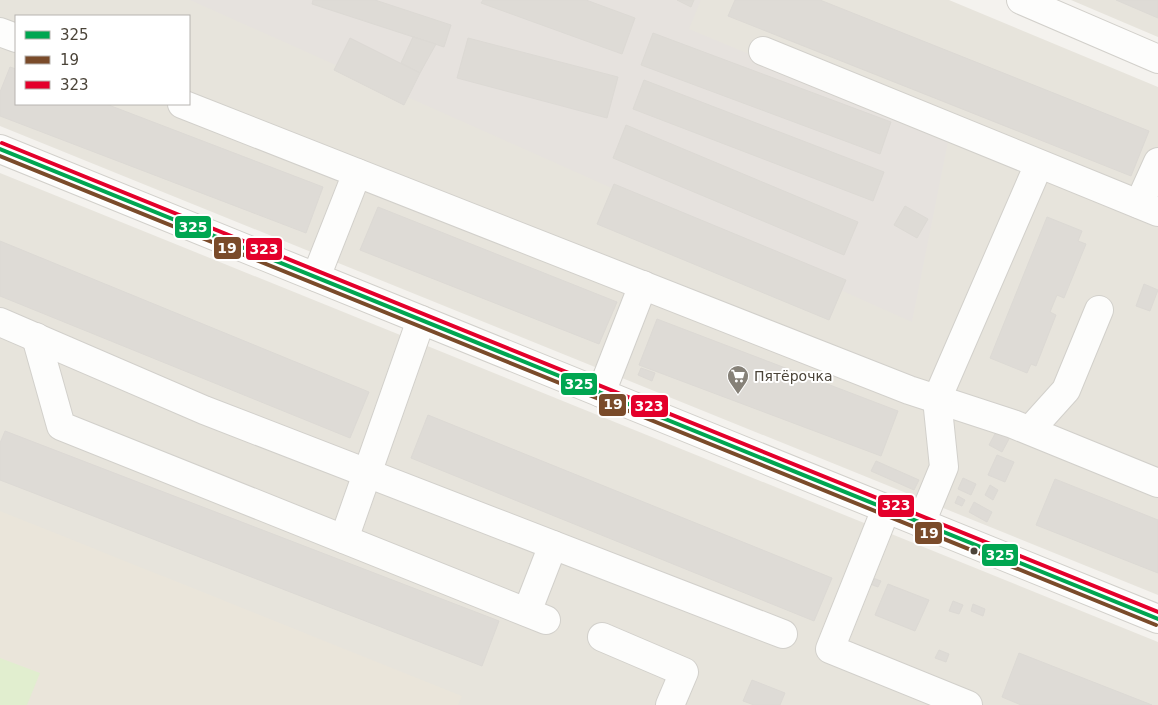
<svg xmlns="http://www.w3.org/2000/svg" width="1158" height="705" font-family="'DejaVu Sans',sans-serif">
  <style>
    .residential { fill: #e7e4dc; fill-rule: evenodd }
    .industrial { fill: #e6e2de }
    .education { fill: #eae5da }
    .green { fill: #e1eecf }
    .building { fill: #dedbd6; stroke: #dcd9d4 }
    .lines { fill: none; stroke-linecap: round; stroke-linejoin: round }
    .minor-casing { stroke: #d2d0cb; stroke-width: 30 }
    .minor { stroke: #fdfdfc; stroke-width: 28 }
    .bus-1-casing { stroke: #fff; stroke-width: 8 }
    .bus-2-casing { stroke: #fff; stroke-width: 8 }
    .bus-3-casing { stroke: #fff; stroke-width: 8 }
    .bus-1 { stroke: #00a651; stroke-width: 4 }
    .bus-2 { stroke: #7a4b2a; stroke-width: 4 }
    .bus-3 { stroke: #e4002b; stroke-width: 4 }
    .bus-dot { fill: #4b4439; stroke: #fff; stroke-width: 2 }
    .labels { text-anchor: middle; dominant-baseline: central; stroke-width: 4; stroke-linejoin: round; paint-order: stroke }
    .poi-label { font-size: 14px; fill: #4b4439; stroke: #fff; text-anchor: start }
    .line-badge { stroke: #fff; stroke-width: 2 }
    .badge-label { font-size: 14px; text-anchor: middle; font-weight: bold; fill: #fff }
  </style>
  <rect width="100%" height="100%" fill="#f4f2ee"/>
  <g class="residential">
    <path d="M0 0H949L1158 87V595L0 126ZM16 16H189V104H16Z"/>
    <path d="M1071 0H1158V37Z"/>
    <path d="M0 173 1158 642V705H0Z"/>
  </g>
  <path class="industrial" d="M190 0H701L689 29 949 137 912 322Z"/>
  <path class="education" d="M0 511 462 696 458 705H0Z"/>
  <path class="green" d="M0 658 40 673 27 705H0Z"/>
  <g class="building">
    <path d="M313 0H375L451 25 444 47 312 4Z"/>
    <path d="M483 0H586L635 18 622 54 481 3Z"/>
    <path d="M677 0H694L691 7Z"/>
    <path d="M735 0H820L1149 131 1131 176 728 16Z"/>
    <path d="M1116 0H1158V18Z"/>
    <path d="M653 33 891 122 880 154 641 65Z"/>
    <path d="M413 37 436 44 420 73 401 63Z"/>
    <path d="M350 38 420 73 404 105 334 70Z"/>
    <path d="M468 38 618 77 607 118 457 78Z"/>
    <path d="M10 67 16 69V104H106L323 187 306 233 0 116V92Z"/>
    <path d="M644 80 884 172 873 201 633 109Z"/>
    <path d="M626 125 858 222 844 255 613 158Z"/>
    <path d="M614 184 846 280 829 320 597 224Z"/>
    <path d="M905 206 928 219 917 238 894 225Z"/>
    <path d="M378 207 617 302 599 344 360 250Z"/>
    <path d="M1047 217 1082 231 1078 241 1086 244 1064 298 1057 295 1050 312 1056 315 1036 366 1031 364 1027 373 990 358Z"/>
    <path d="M0 241 369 392 350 438 0 296Z"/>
    <path d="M1144 284 1158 290 1150 311 1136 306Z"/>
    <path d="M657 319 898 411 881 456 639 365Z"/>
    <path d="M641 368 655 373 652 381 638 375Z"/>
    <path d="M428 415 832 578 814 621 411 458Z"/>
    <path d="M997 430 1010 437 1002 452 989 445Z"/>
    <path d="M5 431 499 621 482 666 0 480V443Z"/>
    <path d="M997 455 1014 462 1005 482 988 475Z"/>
    <path d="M876 461 919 480 914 490 871 471Z"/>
    <path d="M963 478 976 484 971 495 958 489Z"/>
    <path d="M1055 479 1158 520V573L1036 525Z"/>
    <path d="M990 485 998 490 993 500 985 495Z"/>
    <path d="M958 496 965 500 962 506 955 503Z"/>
    <path d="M974 502 992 512 987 522 969 512Z"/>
    <path d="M873 578 881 581 878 587 870 584Z"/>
    <path d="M888 584 929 600 915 631 875 615Z"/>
    <path d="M953 601 963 605 959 614 949 611Z"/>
    <path d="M973 604 985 609 983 616 971 611Z"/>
    <path d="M939 650 949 654 946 662 935 658Z"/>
    <path d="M1019 653 1152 705H1021L1002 697Z"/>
    <path d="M752 680 785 693 780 705H754L743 701Z"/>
  </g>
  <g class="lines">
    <g class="minor-casing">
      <g id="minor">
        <path d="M1021 0 1158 59"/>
        <path d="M0 32 16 38"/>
        <path d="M763 51 1158 212"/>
        <path d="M182 104 909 390 1013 424 1158 483"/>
        <path d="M0 149 1158 619"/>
        <path d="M1139 204 1158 162"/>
        <path d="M316 277 357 173"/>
        <path d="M0 322 204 410 783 634"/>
        <path d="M36 337 61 426 546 620"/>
        <path d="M601 393 643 285"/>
        <path d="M1030 430 1066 390 1099 310"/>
        <path d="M886 509 830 649 968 705"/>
        <path d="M921 523 944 467 937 399 1039 164"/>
        <path d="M344 539 421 320"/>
        <path d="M527 612 553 545"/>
        <path d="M602 637 684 672 670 705"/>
      </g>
    </g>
    <use href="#minor" class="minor"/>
    <g class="bus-1-casing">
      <path id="bus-1" d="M0 149 1158 619"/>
    </g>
    <g class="bus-2-casing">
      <path id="bus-2" d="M0 156 1156 625"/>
    </g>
    <g class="bus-3-casing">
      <path id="bus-3" d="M2 143 1158 612"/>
    </g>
    <use href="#bus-1" class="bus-1"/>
    <use href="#bus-2" class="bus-2"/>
    <use href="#bus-3" class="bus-3"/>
  </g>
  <defs>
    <g id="supermarket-pin" transform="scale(1.125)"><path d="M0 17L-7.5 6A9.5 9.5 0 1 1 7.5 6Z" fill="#868178" stroke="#fff"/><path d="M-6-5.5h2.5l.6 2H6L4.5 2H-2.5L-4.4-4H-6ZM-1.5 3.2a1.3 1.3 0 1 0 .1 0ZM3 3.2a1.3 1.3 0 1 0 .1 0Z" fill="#fff"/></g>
  </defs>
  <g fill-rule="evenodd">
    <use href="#supermarket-pin" x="738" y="376"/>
  </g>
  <circle class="bus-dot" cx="974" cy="551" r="4.5"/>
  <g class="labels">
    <g class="poi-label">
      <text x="754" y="376">Пятёрочка</text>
    </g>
  </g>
  <g class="line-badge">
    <rect x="174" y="215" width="38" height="24" rx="5" fill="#00a651"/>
    <rect x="213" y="236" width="29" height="24" rx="5" fill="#7a4b2a"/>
    <rect x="245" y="237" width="38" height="24" rx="5" fill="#e4002b"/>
    <rect x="560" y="372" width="38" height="24" rx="5" fill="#00a651"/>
    <rect x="598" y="393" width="29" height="24" rx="5" fill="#7a4b2a"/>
    <rect x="630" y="394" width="39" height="24" rx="5" fill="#e4002b"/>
    <rect x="877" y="494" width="38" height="24" rx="5" fill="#e4002b"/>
    <rect x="914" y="521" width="29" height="24" rx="5" fill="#7a4b2a"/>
    <rect x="981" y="543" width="38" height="24" rx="5" fill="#00a651"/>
  </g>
  <g class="badge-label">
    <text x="193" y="232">325</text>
    <text x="227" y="253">19</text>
    <text x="264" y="254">323</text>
    <text x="579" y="389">325</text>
    <text x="613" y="409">19</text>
    <text x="649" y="411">323</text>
    <text x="896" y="510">323</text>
    <text x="929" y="538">19</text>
    <text x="1000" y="560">325</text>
  </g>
  <rect x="15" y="15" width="175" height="90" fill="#ffffff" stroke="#b7b4b0"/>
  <rect x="25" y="31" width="25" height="8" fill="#00a651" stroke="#b7b4b0"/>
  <text x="60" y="40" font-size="15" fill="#4b4439">325</text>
  <rect x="25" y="56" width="25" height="8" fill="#7a4b2a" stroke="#b7b4b0"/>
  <text x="60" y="65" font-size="15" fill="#4b4439">19</text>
  <rect x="25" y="81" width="25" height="8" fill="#e4002b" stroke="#b7b4b0"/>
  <text x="60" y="90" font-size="15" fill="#4b4439">323</text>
</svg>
